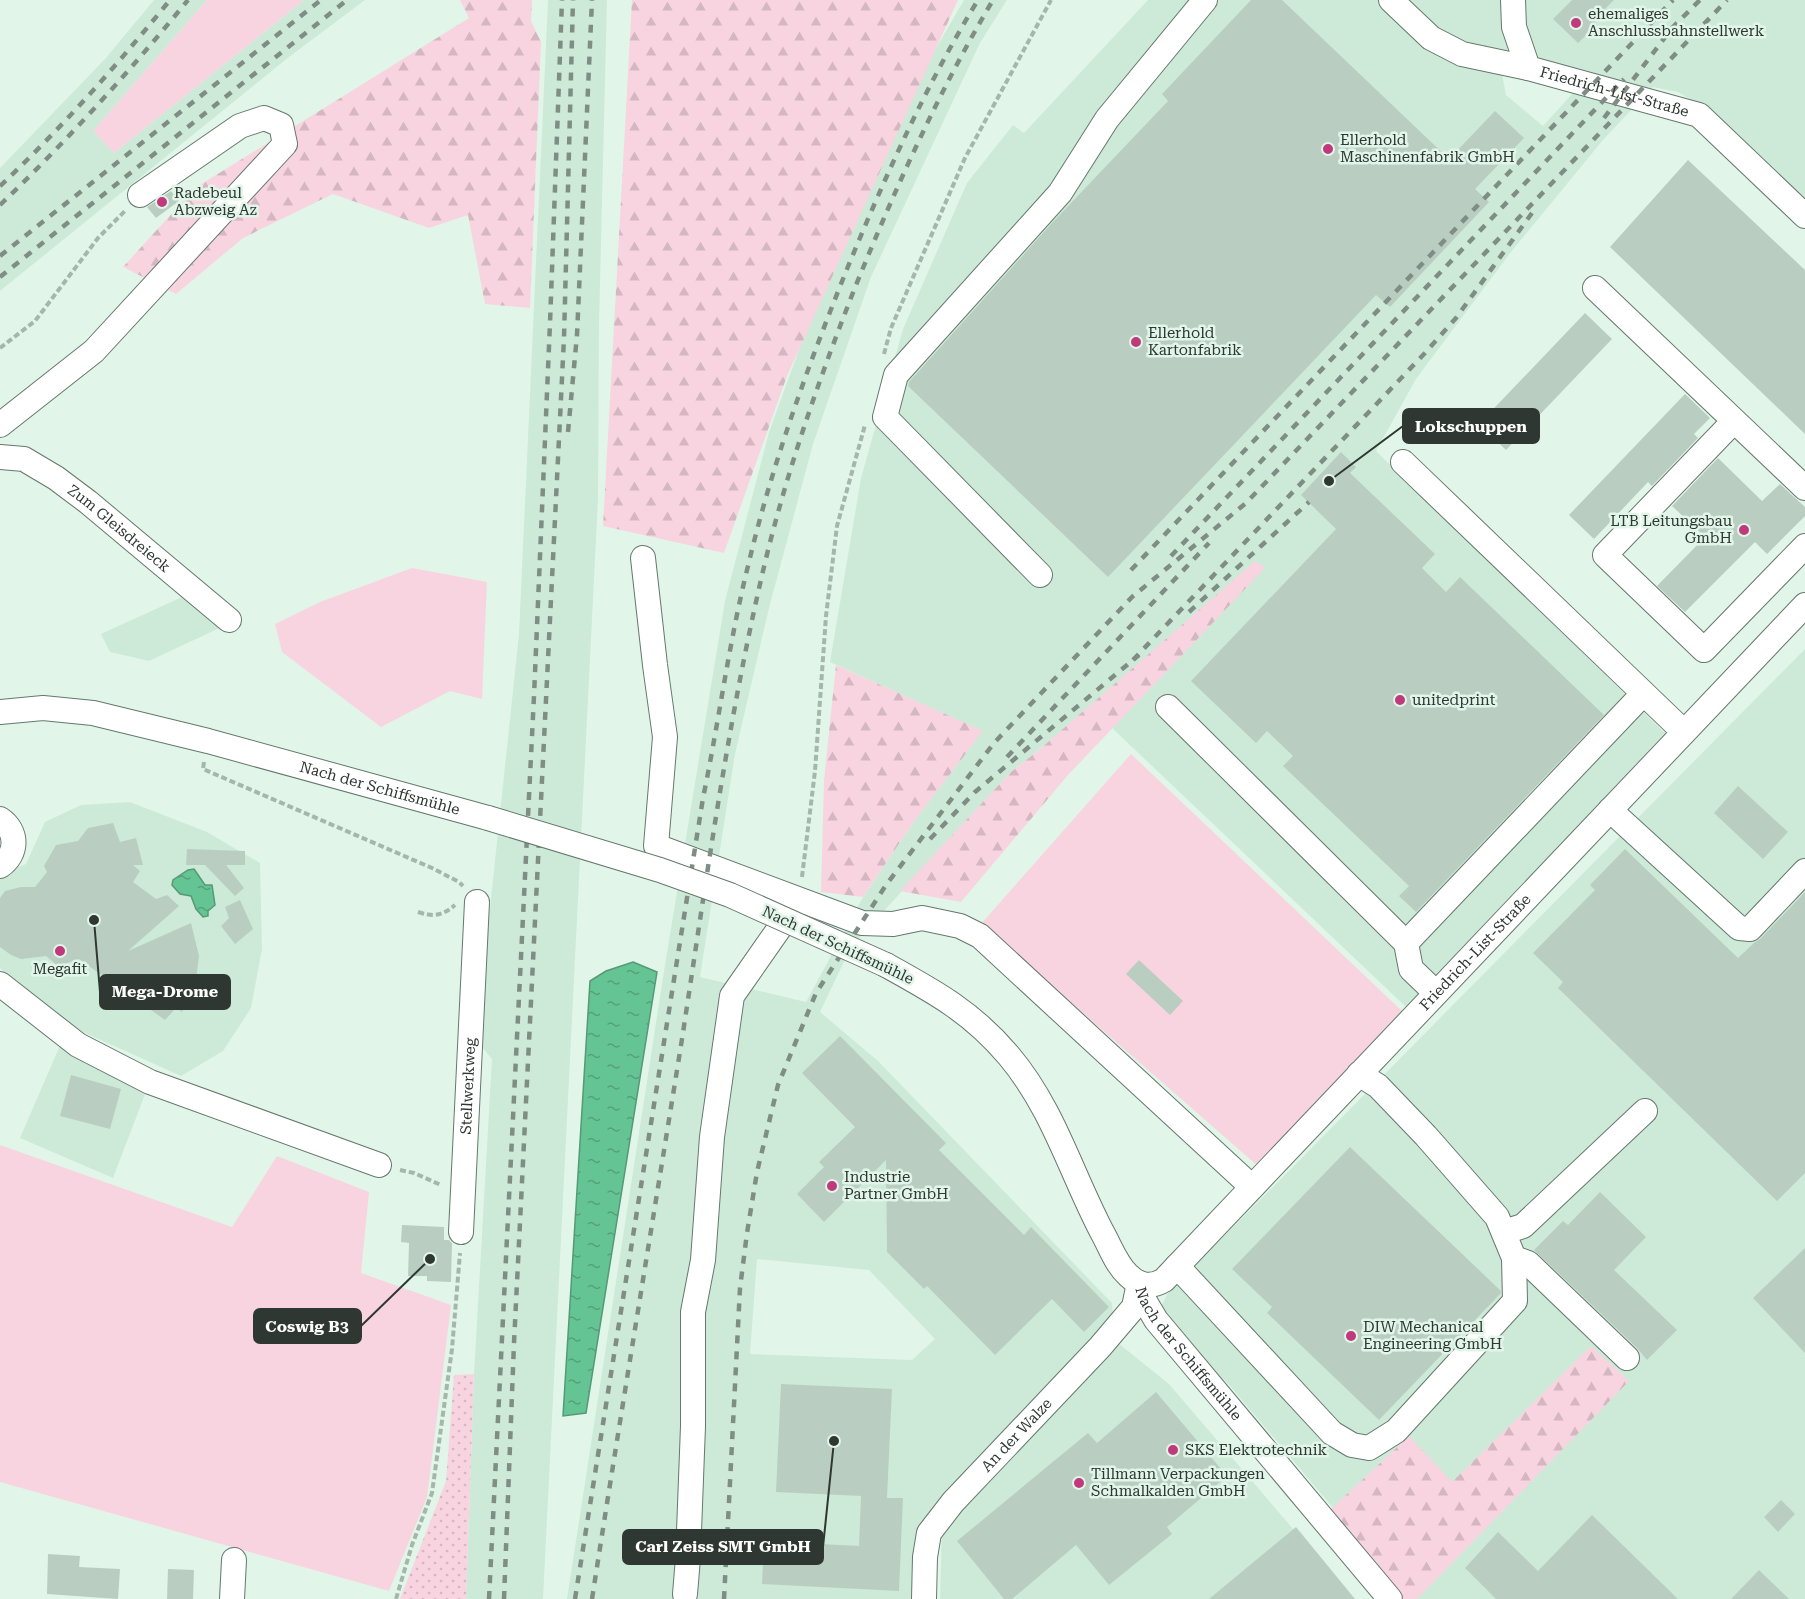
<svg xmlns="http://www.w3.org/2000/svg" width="1805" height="1599" font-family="'Roboto Serif',serif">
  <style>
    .built { fill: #cdead8; fill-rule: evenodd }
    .green { fill: #f8d4e1 }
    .forest { fill: url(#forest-firs) }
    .garden { fill: url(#garden-dots) }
    .water { fill: url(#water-ripples); stroke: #559a76; stroke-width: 1.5 }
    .building { fill: #b9cec1 }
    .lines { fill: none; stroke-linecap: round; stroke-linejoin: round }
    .minor-casing { stroke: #65786d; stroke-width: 26 }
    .path { stroke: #a5b6ab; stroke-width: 4; stroke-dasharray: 6 3; stroke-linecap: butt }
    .minor { stroke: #fff; stroke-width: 24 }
    .rail { stroke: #7f8d85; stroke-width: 4.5; stroke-dasharray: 8 8; stroke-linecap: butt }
    .minor-bridge-casing { stroke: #65786d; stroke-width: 26; stroke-linecap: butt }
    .minor-bridge { stroke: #fff; stroke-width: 24 }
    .poi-dot { fill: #bf397c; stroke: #e1f6e9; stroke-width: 2 }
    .labels { text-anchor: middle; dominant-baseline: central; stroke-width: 5; stroke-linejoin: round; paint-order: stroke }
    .poi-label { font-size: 15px; fill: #2f3732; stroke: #e1f6e9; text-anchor: start }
    .street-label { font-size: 15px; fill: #2f3732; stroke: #e1f6e9 }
    .leader { fill: none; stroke: #2f3732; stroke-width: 2 }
    .callout-dot { fill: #2f3732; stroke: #e1f6e9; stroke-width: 2 }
    .callout { fill: #2f3732; stroke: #2f3732; stroke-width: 2 }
    .callout-label { font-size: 16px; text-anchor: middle; font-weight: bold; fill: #fff }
  </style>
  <defs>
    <pattern id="forest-firs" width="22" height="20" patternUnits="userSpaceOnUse" patternTransform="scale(1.5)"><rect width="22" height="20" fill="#f8d4e1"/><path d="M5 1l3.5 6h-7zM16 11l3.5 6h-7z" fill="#d5b7c2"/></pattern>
    <pattern id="garden-dots" width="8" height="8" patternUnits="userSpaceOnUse" patternTransform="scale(1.5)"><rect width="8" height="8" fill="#f8d4e1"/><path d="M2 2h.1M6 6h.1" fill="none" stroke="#d5b7c2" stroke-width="1.8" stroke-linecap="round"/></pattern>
    <pattern id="water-ripples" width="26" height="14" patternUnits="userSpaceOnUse" patternTransform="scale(1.5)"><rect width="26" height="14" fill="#65c493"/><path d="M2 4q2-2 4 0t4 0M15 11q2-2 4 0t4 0" fill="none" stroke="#54a079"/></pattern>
  </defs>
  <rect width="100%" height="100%" fill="#e1f6e9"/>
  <g class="built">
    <path d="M154 0H207L94 130 114 153 304 0H365L289 57 0 291V168L105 59Z"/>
    <path d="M548 0H607L599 324 598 499 543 1599H466L474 1374 492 1059 476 1040 519 634Z"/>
    <path d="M964 0H1007L980 43 871 277 813 444 769 608 735 754 700 977 806 1002 863 897 915 820 982 731 830 662 861 478 903 329 967 183 1013 125 1024 133 1148 0H1805V198L1715 114 1678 92 1653 87 1603 140 1511 252 1416 379 1376 451 1665 733 1406 1007 1112 728 1264 568 1011 772 851 947 820 1012 878 1061 1112 1303 1113 1316 934 1505 921 1533 913 1599H567L664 971 725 601 769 432 831 262 907 98ZM1497 48 1592 72 1543 126 1506 95ZM757 1259 869 1270 935 1339 912 1360 750 1354Z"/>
    <path d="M182 591 226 625 149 661 110 652 101 634 182 597Z"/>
    <path d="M1805 649V1599H1410L1230 1386 1157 1314 1168 1293Z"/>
    <path d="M130 802 207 832 260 863 262 949 251 1008 223 1051 181 1076 83 1032 19 986 0 968V874L26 864 45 822 81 805Z"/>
    <path d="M61 1043 147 1089 113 1178 20 1138Z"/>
    <path d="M1118 1343 1169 1384 1353 1599H940L942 1522Z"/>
  </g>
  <g class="green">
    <path d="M207 0H304L114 153 93 131Z"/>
    <path d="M412 568 487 582 482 699 450 691 381 727 282 652 275 624 320 602Z"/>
    <path d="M1131 754 1402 1011 1259 1167 981 924Z"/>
    <path d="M0 1145 232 1227 277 1156 369 1192 361 1273 451 1305 427 1497 389 1591 0 1482Z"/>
  </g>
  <g class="forest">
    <path d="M460 0H532L531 21 541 42 530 308 485 304 468 215 429 228 333 194 243 238 176 294 123 267 195 188 469 18Z"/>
    <path d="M632 0H958L787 376 724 553 603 526Z"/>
    <path d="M1255 561 1265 568 1068 775 961 902 900 891 1011 772 1040 749Z"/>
    <path d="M836 665 983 731 915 820 863 897 821 892 824 780Z"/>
    <path d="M1591 1346 1629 1381 1417 1599H1403L1329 1511 1409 1436 1452 1482Z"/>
  </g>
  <path class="garden" d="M474 1374 466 1599H400L446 1481 454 1375Z"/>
  <g class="water">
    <path d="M194 869 205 885H212L215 905 208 911V916L203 917 196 909 191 896 180 894 172 885 173 880 188 870Z"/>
    <path d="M633 962 657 972 586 1413 563 1416 590 981 606 971Z"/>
  </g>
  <g class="building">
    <path d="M1251 0H1282L1449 159 1495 111 1524 138 1475 189 1489 202 1390 307 1376 295 1108 577 908 386 909 382 1051 224 1168 101 1162 94Z"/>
    <path d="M1572 0H1614L1594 20 1597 25 1578 43 1553 19Z"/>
    <path d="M1688 160 1805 270V434L1610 247Z"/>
    <path d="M171 191 179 201 156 218 147 207Z"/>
    <path d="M1585 313 1612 339 1506 450 1479 424Z"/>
    <path d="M1685 394 1710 418 1694 434 1698 438 1652 486 1648 482 1594 539 1569 515Z"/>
    <path d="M1341 452 1356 467 1350 473 1435 554 1422 568 1446 592 1460 577 1604 715 1416 912 1399 896 1409 886 1283 766 1293 756 1267 731 1256 743 1191 681 1336 529 1301 495Z"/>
    <path d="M1718 458 1762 501 1780 484 1805 507V516L1767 554 1755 542 1685 612 1657 586 1705 537 1672 506Z"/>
    <path d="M1738 786 1788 832 1763 859 1714 813Z"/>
    <path d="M113 823 120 842 136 838 143 865H133L140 871 133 882 156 899 167 895 179 906 128 951 191 923 199 956 196 980 182 1012 176 1008 165 1020 79 959 58 966 46 956 21 959 11 955 0 947V898L5 891 21 887H35L47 872 44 866 56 845 78 841 88 828Z"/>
    <path d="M187 849 245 851V865H226L244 888 235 896 205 865H186Z"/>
    <path d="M1625 849 1738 958 1754 943 1760 939 1805 892V1173L1777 1201 1558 988 1563 982 1533 953 1595 890 1590 885Z"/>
    <path d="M240 900 253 929 235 944 221 926 229 918 225 907Z"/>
    <path d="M1139 960 1183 1001 1170 1015 1126 974Z"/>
    <path d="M840 1036 946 1143 939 1150 1024 1235 1031 1227 1109 1307 1084 1332 1052 1299 995 1355 927 1286 924 1289 887 1252 886 1160 824 1222 797 1194 824 1167 819 1162 855 1127 802 1073Z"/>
    <path d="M71 1075 121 1089 110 1129 60 1116Z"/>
    <path d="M1350 1147 1500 1290 1501 1293 1379 1420 1267 1313 1272 1307 1232 1269Z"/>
    <path d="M1600 1192 1646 1237 1614 1270 1677 1330 1647 1360 1637 1348 1534 1250 1563 1221 1568 1225Z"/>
    <path d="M402 1225 444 1227V1240H449L452 1243 451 1282 427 1281V1276H408L409 1243 401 1242Z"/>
    <path d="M1805 1248V1353L1753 1298Z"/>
    <path d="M781 1384 892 1389 887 1498H903L899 1591 762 1584 764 1541 859 1546 861 1496 776 1492Z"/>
    <path d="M1156 1392 1227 1476 1167 1527 1172 1534 1109 1585 1076 1545 1012 1599H1004L957 1541 1088 1433 1097 1443Z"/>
    <path d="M1781 1500 1795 1514 1778 1532 1764 1517Z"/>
    <path d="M1592 1515 1678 1599H1496L1465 1568 1498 1532 1538 1571Z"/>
    <path d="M1296 1527 1355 1599H1209Z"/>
    <path d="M48 1554 80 1556 79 1567 120 1569 118 1599 47 1594Z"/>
    <path d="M168 1569 194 1570 193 1599H167Z"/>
    <path d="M1759 1570 1789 1599H1731Z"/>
  </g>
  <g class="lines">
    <g class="minor-casing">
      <g id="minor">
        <path d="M1391 0 1431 38 1462 54 1528 68"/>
        <path id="s1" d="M1513 0 1514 27 1528 68 1699 115 1805 216"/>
        <path d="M1595 288 1805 488"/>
        <path d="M1734 421 1605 555 1704 650 1805 546"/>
        <path d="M0 425 94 351 285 144 281 125 264 118 240 126 140 195"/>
        <path id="s2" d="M0 457 24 459 56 478 88 502 229 620"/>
        <path d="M1403 462 1684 732"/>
        <path d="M643 558 655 665 665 737 656 846 862 923 893 924 922 918 960 926 980 936 1252 1187"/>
        <path d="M1040 575 885 417 896 375 1060 193 1107 119 1205 0"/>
        <path d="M1168 707 1406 943"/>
        <path id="s3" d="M0 712 43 708 93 713 208 741 488 818"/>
        <path d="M1610 810 1739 928 1750 929 1805 871"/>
        <path d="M0 819C18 831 18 854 0 866"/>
        <path id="s4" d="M886 965C935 992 972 1012 1009 1056 1053 1108 1071 1173 1102 1232 1110 1246 1116 1264 1128 1275 1139 1286 1151 1288 1164 1280L1805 605"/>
        <path d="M0 984 78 1045 150 1082 379 1165"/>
        <path d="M1436 993 1411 969 1406 943 1643 694"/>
        <path id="s5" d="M461 1232 477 902"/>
        <path d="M1504 1232 1523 1226 1645 1111"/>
        <path d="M1514 1258 1528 1263 1627 1358"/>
        <path d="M1177 1266 1332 1433 1352 1445 1369 1448 1396 1431 1515 1301 1514 1258 1497 1217 1426 1136 1378 1086 1359 1074"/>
        <path id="s6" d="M1139 1283 1143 1298 1156 1320 1390 1599"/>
        <path d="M685 1594 688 1558 693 1426V1312L703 1260 712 1137 732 996 797 903"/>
        <path d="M232 1599 234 1560"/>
        <path id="s7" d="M924 1599 925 1557 929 1533 953 1502 1100 1347 1134 1307 1139 1283"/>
      </g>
    </g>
    <g class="path">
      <path d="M0 348 35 321 98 238 126 210"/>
      <path d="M884 354 891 328 965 158 1051 0"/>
      <path d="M204 762 203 769 432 868 459 882 463 886"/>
      <path d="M802 877 815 771 826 616 837 526 865 425"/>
      <path d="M418 912C434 917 442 916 455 905"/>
      <path d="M400 1170 414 1173 441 1185"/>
      <path d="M396 1599 412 1545 432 1493 452 1349 460 1253"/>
    </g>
    <use href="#minor" class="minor"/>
    <g class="rail">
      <path d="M1604 118 1672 28 1700 0"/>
      <path d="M0 186C61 129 117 65 170 0"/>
      <path d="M0 205C67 141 129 72 188 0"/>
      <path d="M0 256 321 0"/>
      <path d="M0 277 347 0"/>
      <path d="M568 432 577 335 592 0"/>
      <path d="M1171 556 1624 79"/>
      <path d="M1131 570 1673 0"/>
      <path d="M1189 612 1309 502"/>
      <path d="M1133 660 1425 353 1456 318 1532 213"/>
      <path d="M1007 757 1209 543"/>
      <path d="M930 839 975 792 1139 655"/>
      <path d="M489 1599 534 696 550 323 562 0"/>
      <path d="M504 1599 514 1343 564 338 573 0"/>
      <path d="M575 1599 703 798C719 721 729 642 748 566 772 464 808 366 847 269 885 177 926 85 978 0"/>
      <path d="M592 1599C621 1412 652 1226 682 1039 706 883 727 725 763 571 786 473 819 379 856 285 896 187 939 91 993 0"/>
      <path d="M724 1599 740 1288 747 1233 757 1172 778 1085 816 993 886 885 994 743 1132 597 1246 503 1727 0"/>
    </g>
    <g class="minor-bridge-casing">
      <path id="minor-bridge" d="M488 818 660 870 730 895 886 965"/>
    </g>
    <use href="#minor-bridge" class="minor-bridge"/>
  </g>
  <g class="poi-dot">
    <circle cx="1576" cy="23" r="6"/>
    <circle cx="1328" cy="149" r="6"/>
    <circle cx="162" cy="202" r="6"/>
    <circle cx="1136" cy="342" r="6"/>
    <circle cx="1744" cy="530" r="6"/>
    <circle cx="1400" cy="700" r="6"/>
    <circle cx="60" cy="951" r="6"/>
    <circle cx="832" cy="1186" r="6"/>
    <circle cx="1351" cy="1336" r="6"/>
    <circle cx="1173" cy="1450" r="6"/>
    <circle cx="1079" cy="1483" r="6"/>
  </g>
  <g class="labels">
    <g class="poi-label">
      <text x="1588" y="14">ehemaliges<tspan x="1588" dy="17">Anschlussbahnstellwerk</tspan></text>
      <text x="1340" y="140">Ellerhold<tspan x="1340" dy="17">Maschinenfabrik GmbH</tspan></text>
      <text x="174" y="193">Radebeul<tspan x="174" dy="17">Abzweig Az</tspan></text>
      <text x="1148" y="333">Ellerhold<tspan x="1148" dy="17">Kartonfabrik</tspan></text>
      <text x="1732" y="521" text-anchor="end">LTB Leitungsbau<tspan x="1732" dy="17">GmbH</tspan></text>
      <text x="1412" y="700">unitedprint</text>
      <text x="60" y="969" text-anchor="middle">Megafit</text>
      <text x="844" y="1177">Industrie<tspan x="844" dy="17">Partner GmbH</tspan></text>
      <text x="1363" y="1327">DIW Mechanical<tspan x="1363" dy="17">Engineering GmbH</tspan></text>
      <text x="1185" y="1450">SKS Elektrotechnik</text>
      <text x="1091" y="1474">Tillmann Verpackungen<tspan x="1091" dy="17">Schmalkalden GmbH</tspan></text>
    </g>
    <g class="street-label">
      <text stroke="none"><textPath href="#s1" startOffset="160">Friedrich-List-Straße</textPath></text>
      <text stroke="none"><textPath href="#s2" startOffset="142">Zum Gleisdreieck</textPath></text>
      <text stroke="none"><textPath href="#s3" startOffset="390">Nach der Schiffsmühle</textPath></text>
      <text transform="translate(838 945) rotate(25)">Nach der Schiffsmühle</text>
      <text stroke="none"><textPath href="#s4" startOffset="896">Friedrich-List-Straße</textPath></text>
      <text stroke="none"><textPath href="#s5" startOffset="146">Stellwerkweg</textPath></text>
      <text stroke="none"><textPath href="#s6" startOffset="87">Nach der Schiffsmühle</textPath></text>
      <text stroke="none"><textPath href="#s7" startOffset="198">An der Walze</textPath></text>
    </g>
  </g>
  <path class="leader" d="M1329 481L1403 426M94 920L100 992M430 1259L361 1326M834 1441L823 1547"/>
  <g class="callout-dot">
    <circle cx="1329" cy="481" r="6"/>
    <circle cx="94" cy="920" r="6"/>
    <circle cx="430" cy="1259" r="6"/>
    <circle cx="834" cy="1441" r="6"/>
  </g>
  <g class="callout">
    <rect x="1403" y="409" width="136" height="34" rx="6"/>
    <rect x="100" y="975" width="130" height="34" rx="6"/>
    <rect x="254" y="1309" width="107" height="34" rx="6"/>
    <rect x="623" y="1530" width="200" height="34" rx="6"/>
  </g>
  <g class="callout-label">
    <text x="1471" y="432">Lokschuppen</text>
    <text x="165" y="997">Mega-Drome</text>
    <text x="307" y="1332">Coswig B3</text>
    <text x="723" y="1552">Carl Zeiss SMT GmbH</text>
  </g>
</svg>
